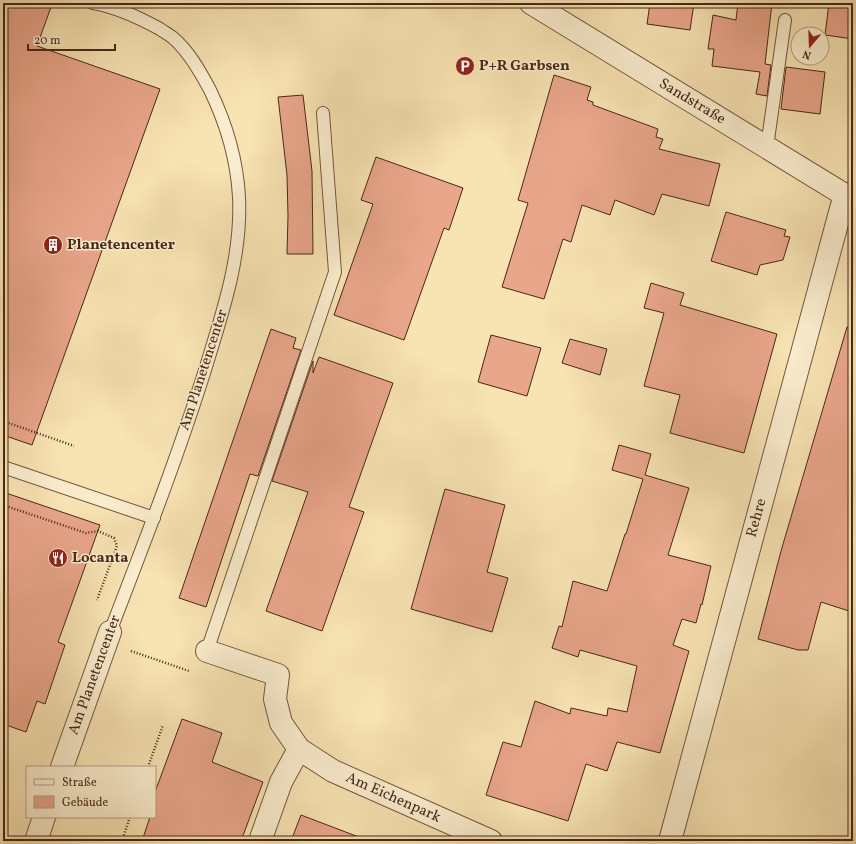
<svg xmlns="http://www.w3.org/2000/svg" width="856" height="844" font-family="Vollkorn,serif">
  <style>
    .building { fill: #e9a68b; stroke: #492718 }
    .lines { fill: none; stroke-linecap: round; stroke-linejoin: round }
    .lane-casing { stroke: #75563f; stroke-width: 14 }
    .street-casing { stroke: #75563f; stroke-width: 24 }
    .path { stroke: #492718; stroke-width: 2.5; stroke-dasharray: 1 2; stroke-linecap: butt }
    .lane { stroke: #faedce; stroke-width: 12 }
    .street { stroke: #faedce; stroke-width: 22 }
    .labels { text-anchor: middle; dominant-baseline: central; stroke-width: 3; stroke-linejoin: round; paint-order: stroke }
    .poi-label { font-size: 15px; font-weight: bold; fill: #492718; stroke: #faedce; text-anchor: start }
    .street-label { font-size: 15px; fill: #492718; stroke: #faedce }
  </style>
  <rect width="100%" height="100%" fill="#f8e3b3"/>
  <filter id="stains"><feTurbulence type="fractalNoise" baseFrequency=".005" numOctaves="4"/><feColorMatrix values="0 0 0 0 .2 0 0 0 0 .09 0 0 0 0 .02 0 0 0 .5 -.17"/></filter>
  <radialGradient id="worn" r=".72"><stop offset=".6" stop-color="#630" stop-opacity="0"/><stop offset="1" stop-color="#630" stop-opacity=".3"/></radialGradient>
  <g class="building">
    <path d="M9 3H39L51 7 37 46 160 89 32 445 3 435V21Z"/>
    <path d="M650 3H694L690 30 647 24Z"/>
    <path d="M738 3H772L765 64 771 65 767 96 756 94 760 72 712 66 714 49H708L713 15 736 20Z"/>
    <path d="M829 3H853V39L825 35Z"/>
    <path d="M786 67 825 72 820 114 781 109Z"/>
    <path d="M554 75 591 87 587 100 593 102V105L658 129 656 137 663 139 659 149 720 164 709 206 662 194 654 215 615 200 610 215 582 205 571 242 563 239 544 299 502 287 528 203 518 200Z"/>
    <path d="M303 95 312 171 313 254H287L288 216 287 175 278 97Z"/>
    <path d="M376 157 463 188 449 230 444 228 404 340 334 315 373 204 361 200Z"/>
    <path d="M726 212 786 230 784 236 790 237 783 260 760 265 757 275 711 261Z"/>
    <path d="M651 283 684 293 680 305 777 334 744 453 670 433 680 395 644 386 664 313 644 308Z"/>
    <path d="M847 327 853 328V599L849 611 821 602 808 650H798L758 639 781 551Z"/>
    <path d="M271 329 296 338 293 348 301 350 258 476 250 474 206 607 179 598Z"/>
    <path d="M491 335 541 348 527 396 478 382Z"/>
    <path d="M570 339 607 349 600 375 562 363Z"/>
    <path d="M319 357 393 383 349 507 364 512 322 631 266 611 308 492 272 481 313 361V373Z"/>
    <path d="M619 445 651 454 645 475 689 488 668 555 711 566 702 605 701 604 696 623 682 619 673 645 689 651 660 753 617 742 607 771 586 764 568 821 486 795 503 742 521 747 535 701 570 714 571 708 607 716 608 708 627 712 637 666 580 650 578 657 552 648 559 626 562 627 573 581 607 591 625 534H626L643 479 612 470Z"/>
    <path d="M445 489 505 505 487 572 508 578 492 632 411 609Z"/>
    <path d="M3 492 100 525 58 642 65 645 45 704 37 701 26 732 3 724Z"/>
    <path d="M182 719 222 733 212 762 263 782 241 841H142L150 817H155V792Z"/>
    <path d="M301 815 364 839 363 841H291Z"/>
  </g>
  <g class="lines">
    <g class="lane-casing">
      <g id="lane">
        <path d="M93 3C117 7 138 17 160 29 164 32 168 34 172 37 188 50 200 71 210 90 226 123 237 160 239 197 242 257 222 314 205 370 177 459 143 546 110 632"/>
        <path d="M767 147 785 20"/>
        <path d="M3 467 154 518"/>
        <path d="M207 651 335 272 323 113"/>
      </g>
    </g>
    <g class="street-casing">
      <g id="street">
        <path d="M531 3 853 200"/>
        <path d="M207 651 278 675 275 699 281 723 299 749 333 771 491 841"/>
        <path d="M62 767 110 632"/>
        <path d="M36 841 44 817"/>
        <path d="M260 841 281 782 299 749"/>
        <path d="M670 841 845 194"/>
      </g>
    </g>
    <g class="path">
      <path d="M3 421 74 446"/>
      <path d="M3 505 86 533 98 531 114 538 117 546 97 600"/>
      <path d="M131 651 189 671"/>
      <path d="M148 767 163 725"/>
      <path d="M122 841 130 817"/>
    </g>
    <use href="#lane" class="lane"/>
    <use href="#street" class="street"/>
  </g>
  <defs>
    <g id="parking-disc" transform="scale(1)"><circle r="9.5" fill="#8f2418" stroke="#faedce"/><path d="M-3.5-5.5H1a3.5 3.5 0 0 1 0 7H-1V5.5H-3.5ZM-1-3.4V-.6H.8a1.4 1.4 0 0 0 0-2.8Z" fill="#fff"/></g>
    <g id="building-disc" transform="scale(1)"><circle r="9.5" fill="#8f2418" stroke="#faedce"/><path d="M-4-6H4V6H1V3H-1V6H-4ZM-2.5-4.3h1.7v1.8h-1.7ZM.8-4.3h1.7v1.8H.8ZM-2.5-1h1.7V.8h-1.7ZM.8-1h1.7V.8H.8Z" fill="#fff"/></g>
    <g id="restaurant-disc" transform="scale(1)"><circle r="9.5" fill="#8f2418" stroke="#faedce"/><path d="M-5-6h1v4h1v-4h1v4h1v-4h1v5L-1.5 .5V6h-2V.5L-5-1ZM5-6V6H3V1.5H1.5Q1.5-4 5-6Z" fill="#fff"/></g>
  </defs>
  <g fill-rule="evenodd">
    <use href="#parking-disc" x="465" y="66"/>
    <use href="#building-disc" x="53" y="245"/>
    <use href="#restaurant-disc" x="58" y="558"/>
  </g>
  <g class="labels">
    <g class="poi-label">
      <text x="479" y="66">P+R Garbsen</text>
      <text x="67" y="245">Planetencenter</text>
      <text x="72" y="558">Locanta</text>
    </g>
    <g class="street-label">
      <text transform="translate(692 102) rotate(31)">Sandstraße</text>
      <text transform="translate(204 370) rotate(-72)">Am Planetencenter</text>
      <text transform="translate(757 518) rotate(-75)">Rehre</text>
      <text transform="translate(95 675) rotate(-70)">Am Planetencenter</text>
      <text transform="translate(393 798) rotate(24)">Am Eichenpark</text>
    </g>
  </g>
  <rect width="856" height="844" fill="none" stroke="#f8e3b3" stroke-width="16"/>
  <rect x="4" y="4" width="848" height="836" fill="none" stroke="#492718" stroke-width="2"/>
  <rect x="8" y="8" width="840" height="828" fill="none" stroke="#492718"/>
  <rect x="26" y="766" width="130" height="52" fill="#faedce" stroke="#b39e85"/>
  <rect x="34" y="779" width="20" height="6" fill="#faedce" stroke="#b39e85"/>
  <text x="62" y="786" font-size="12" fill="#492718">Straße</text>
  <rect x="34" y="796" width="20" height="12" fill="#e9a68b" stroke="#b39e85"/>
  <text x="62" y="806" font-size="12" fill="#492718">Gebäude</text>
  <g transform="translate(810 46) rotate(199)"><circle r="19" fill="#faedce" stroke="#b39e85"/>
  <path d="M0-3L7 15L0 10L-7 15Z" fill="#8f2418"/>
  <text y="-6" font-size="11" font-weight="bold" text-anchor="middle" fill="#492718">N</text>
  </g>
  <path d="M28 44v6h87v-6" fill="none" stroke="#492718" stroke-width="2"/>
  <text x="34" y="44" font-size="12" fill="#492718" stroke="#faedce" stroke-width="3" paint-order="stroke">20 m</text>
  <rect width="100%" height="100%" filter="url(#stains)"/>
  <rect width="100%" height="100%" fill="url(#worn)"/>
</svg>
